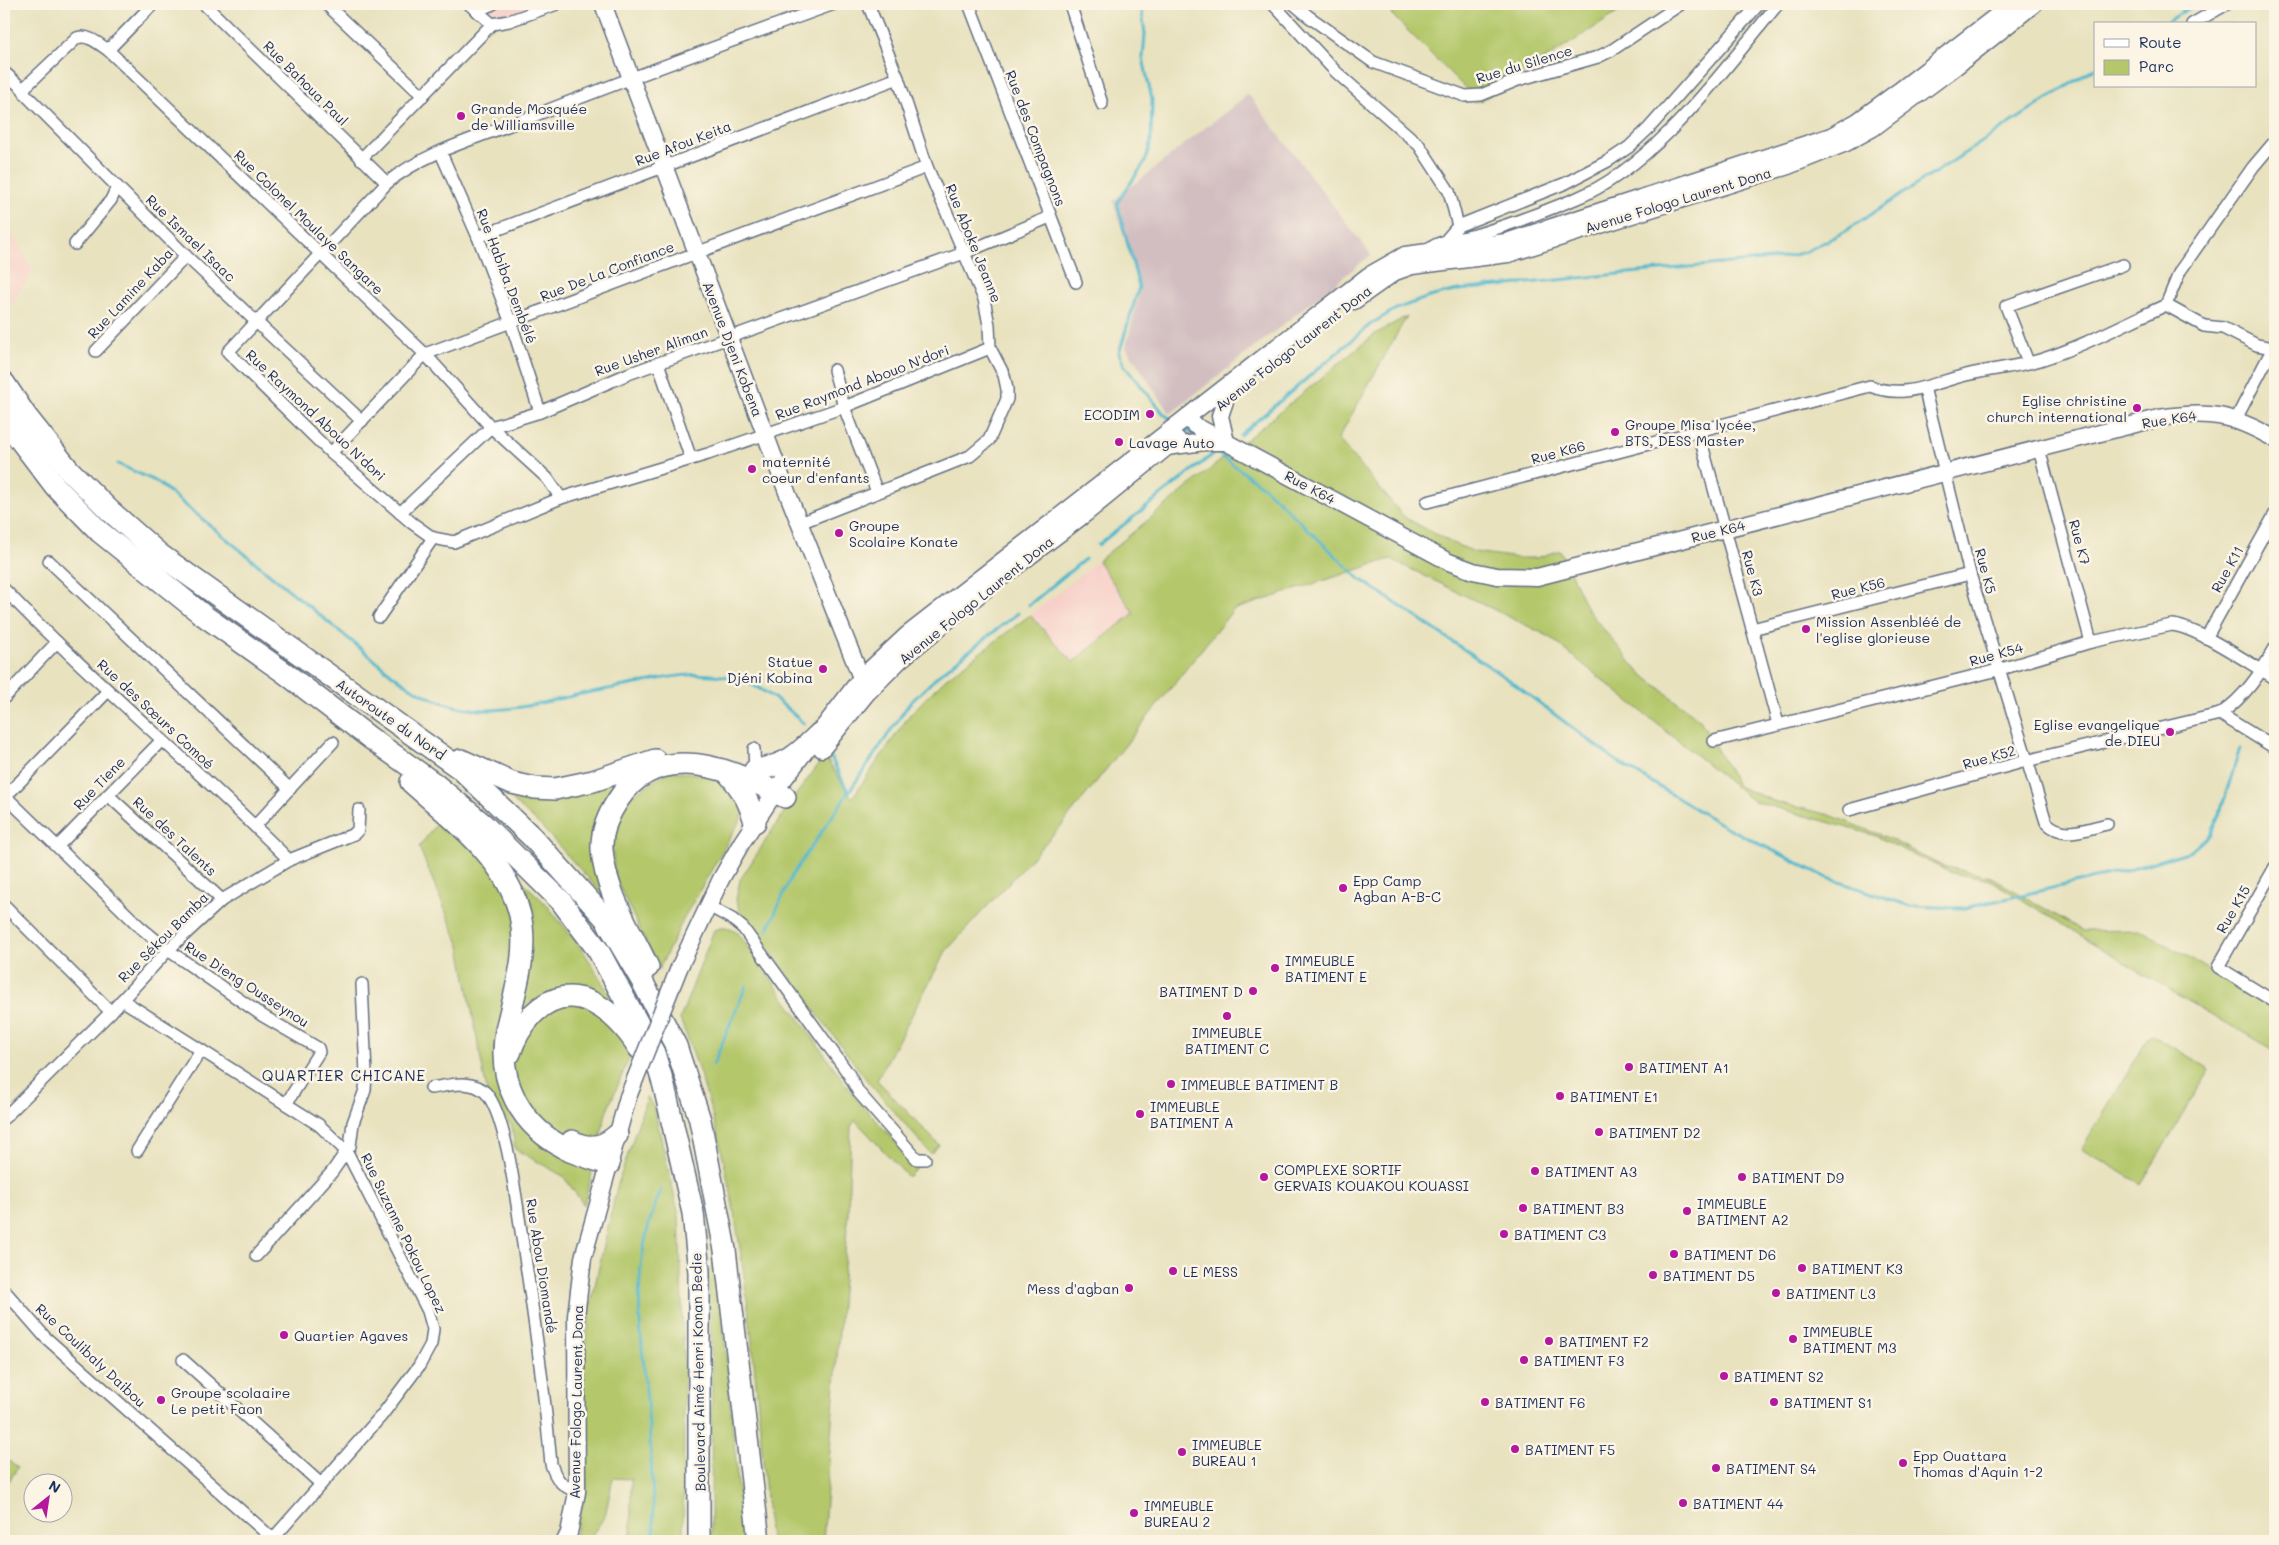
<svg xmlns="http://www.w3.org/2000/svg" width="2279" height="1545" font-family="Mali,sans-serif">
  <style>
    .built { fill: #f7d0c9 }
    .industrial { fill: #d2bec1 }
    .green { fill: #b4c76b; stroke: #687b64 }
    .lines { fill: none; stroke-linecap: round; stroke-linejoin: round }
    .stream { stroke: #4fb8cd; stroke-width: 3 }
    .street-casing { stroke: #636e80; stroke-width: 14 }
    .secondary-casing { stroke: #636e80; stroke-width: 19 }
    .highway-casing { stroke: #636e80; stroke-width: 24 }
    .street { stroke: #fff; stroke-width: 11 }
    .secondary { stroke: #fff; stroke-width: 16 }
    .highway { stroke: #fff; stroke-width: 21 }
    .secondary-bridge-casing { stroke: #636e80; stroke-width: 19; stroke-linecap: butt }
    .secondary-bridge { stroke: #fff; stroke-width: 16 }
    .poi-dot { fill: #b5179e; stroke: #fcf5e5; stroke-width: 2 }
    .labels { text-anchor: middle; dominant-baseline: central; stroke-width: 5; stroke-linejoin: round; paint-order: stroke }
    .street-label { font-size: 14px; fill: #1b2f5e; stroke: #fcf5e5 }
    .poi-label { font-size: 14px; fill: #1b2f5e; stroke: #fcf5e5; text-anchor: start }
    .neighbourhood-label { font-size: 15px; letter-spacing: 1px; fill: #1b2f5e; stroke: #fcf5e5 }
  </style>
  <rect width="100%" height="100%" fill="#fcf5e5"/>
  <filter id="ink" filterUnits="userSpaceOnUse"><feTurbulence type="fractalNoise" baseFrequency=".02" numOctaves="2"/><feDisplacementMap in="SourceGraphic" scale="10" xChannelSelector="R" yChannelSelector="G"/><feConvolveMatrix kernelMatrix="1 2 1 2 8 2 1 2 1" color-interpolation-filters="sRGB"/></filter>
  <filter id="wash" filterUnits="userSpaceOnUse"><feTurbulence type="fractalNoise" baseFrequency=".0096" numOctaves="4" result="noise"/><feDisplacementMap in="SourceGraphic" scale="20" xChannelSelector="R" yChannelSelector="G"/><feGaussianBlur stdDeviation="1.12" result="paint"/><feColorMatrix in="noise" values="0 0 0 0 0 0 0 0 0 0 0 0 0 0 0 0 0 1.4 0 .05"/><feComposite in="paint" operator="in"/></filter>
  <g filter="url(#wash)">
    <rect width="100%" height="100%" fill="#e8e2bf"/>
    <g class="built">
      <path d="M481 4H535L497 19Z"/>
      <path d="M4 219 33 271 4 315Z"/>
      <path d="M1098 561 1134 613 1073 662 1030 615Z"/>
    </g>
    <path class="industrial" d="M1248 94 1371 255 1170 414 1126 347 1140 289 1113 201Z"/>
    <g class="green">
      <path d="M1381 4H1631L1479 102Z"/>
      <path d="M1407 316 1338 439 1404 517 1452 543 1475 552 1518 558H1536L1560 550 1587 609 1637 670 1700 720 1738 786 1776 802 1830 815 1888 838 1942 866 1991 877 2083 931 2141 930 2275 1008V1051L2181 997 1990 880 1952 873 1873 835 1753 801 1548 636 1390 559 1233 610 1061 826 946 951 877 1080 939 1145 931 1154 869 1083 740 911 736 900 740 880 792 800 825 756 852 798 911 713 944 680 1030 615 1073 662 1134 613 1098 561 1375 334Z"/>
      <path d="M669 771 721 776 746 810 686 914 659 969 615 878 611 835 624 800Z"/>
      <path d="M624 777 600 819 606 898 541 826 494 784Z"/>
      <path d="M441 818 511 871 546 904 582 949 595 970 613 1001 630 1046 629 1059 606 1113 584 1205 563 1176 515 1149 512 1126 488 1098 460 946 419 847Z"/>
      <path d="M721 928H728L738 933 855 1097 918 1167 908 1177 855 1120 851 1127 848 1213 823 1541H770C753 1364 748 1187 680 1019L714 930Z"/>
      <path d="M2150 1034 2210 1069 2141 1184 2082 1149Z"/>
      <path d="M647 1097 654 1108 679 1216 684 1364 683 1541H631V1479L613 1478 605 1516 590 1538H574L586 1491 584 1357 591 1303 617 1187Z"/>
      <path d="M718 1268 743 1541H711L712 1365 708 1269Z"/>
      <path d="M4 1458 18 1467 4 1489Z"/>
    </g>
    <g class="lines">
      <g class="stream">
        <path d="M1141 4 1145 34 1143 58 1152 100 1151 141 1145 162 1117 203 1139 287 1119 353 1124 365 1164 414 1173 421"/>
        <path d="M2164 24 2195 4"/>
        <path d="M1182 427 1196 437"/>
        <path d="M1240 435 1371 324 1396 309 1429 297 1458 290 1781 258 1805 252 1844 232 2095 68"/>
        <path d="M1211 448 1266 489 1360 579 1509 680 1618 762 1724 826 1828 878 1910 906 1965 908 2122 872 2191 851 2209 835 2220 813 2240 748"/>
        <path d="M118 464 157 482 393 675C460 726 506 711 581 694 601 690 621 687 641 683 674 675 712 669 746 682 768 691 788 708 804 724"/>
        <path d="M1098 545 1212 455"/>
        <path d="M1029 605 1085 559"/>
        <path d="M830 755 848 792"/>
        <path d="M767 931 792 875 909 704 941 673 1018 613"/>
        <path d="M713 1065 746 986"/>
        <path d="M654 1541C653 1494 651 1447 647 1400 640 1323 629 1265 661 1190"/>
      </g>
    </g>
  </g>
  <g filter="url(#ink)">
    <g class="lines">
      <g class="street-casing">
        <g id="street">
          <path d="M204 4 387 183"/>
          <path d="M326 4 423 96"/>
          <path d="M469 4 492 24"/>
          <path d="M834 4C731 41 629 78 528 118 481 137 426 151 387 183L228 352 331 453 412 523 433 538 454 542 561 498 708 454 844 407 990 348"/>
          <path d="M969 4 1076 282"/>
          <path d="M1070 4 1102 104"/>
          <path d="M1273 4 1336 72 1419 145 1449 191 1458 226"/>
          <path d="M1294 4 1308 16 1373 62 1465 96 1481 95 1518 80 1598 57 1612 50 1681 4"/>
          <path d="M476 11 493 4"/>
          <path d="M2192 24 2227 4"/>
          <path d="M108 50 153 4"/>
          <path d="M4 72 23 89 26 95 186 256 362 421"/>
          <path d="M23 89 77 38C88 34 99 44 108 50L425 354 491 427 547 478 561 498"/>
          <path d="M441 153 478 237 511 323 540 412"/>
          <path d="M361 159 492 24 509 21 557 4"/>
          <path d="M478 237 898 78"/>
          <path d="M1445 241 1458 226 1566 183 1608 161 1629 147 1649 128 1759 4"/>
          <path d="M75 244 111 200 117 187"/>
          <path d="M1429 249C1442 239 1460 239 1475 235 1509 225 1543 212 1575 199 1656 166 1724 69 1778 4"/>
          <path d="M2166 305 2204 326 2223 328 2257 345 2273 348"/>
          <path d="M96 351 186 256"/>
          <path d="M2028 362 2006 306 2123 265"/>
          <path d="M658 363 691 459"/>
          <path d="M834 370 844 407 877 492"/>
          <path d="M1924 387 1970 574 2046 822C2063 840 2086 829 2107 824"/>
          <path d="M2236 419 2275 344"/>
          <path d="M1698 430 1778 724"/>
          <path d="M2039 449 2091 642"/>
          <path d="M331 453 425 354 927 167"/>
          <path d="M1427 502 1870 386C1905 400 1932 383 1966 375 1990 369 2017 367 2040 360 2084 346 2124 324 2166 305L2180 271 2253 167 2275 141"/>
          <path d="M400 513 491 427 540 412 628 374 964 253 1050 217"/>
          <path d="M800 523 970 456 989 440 1007 399V389L1004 375 990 348 989 325 984 299 927 167 898 78 868 4"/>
          <path d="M49 561 290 789"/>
          <path d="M4 589C95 684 197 767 289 860"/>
          <path d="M379 617 433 538"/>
          <path d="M1752 629 1970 574"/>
          <path d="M2206 638 2275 514"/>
          <path d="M4 698 57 642"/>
          <path d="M2220 714 2275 748"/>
          <path d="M1714 741 1998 670 2091 642 2172 625C2197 627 2251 665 2275 678"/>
          <path d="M754 749 755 770 758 773"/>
          <path d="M4 795 140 927 168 950 263 1016 318 1048 319 1052 286 1104"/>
          <path d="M108 795 222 900"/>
          <path d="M4 798 108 691"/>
          <path d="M1849 810 2026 761 2220 714C2245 697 2260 674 2275 648"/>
          <path d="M255 826 333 742"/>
          <path d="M58 846 161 741"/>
          <path d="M2275 867 2218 967 2275 1002"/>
          <path d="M4 905 111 1012"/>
          <path d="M707 905 732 919 743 928 848 1073 859 1093 917 1159H925"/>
          <path d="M122 1000 319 1125 347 1152 428 1311 433 1329 431 1344 419 1366 382 1415 271 1541"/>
          <path d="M431 1088C448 1086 472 1078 486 1093 506 1115 516 1199 521 1231 533 1309 544 1386 551 1464 556 1480 562 1486 577 1492"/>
          <path d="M4 1118 111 1012 168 950 222 900 289 860 354 834 358 830 359 810"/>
          <path d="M137 1151 201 1050"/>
          <path d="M256 1256 332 1172 350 1146 353 1123 365 1090 366 1074 362 984"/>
          <path d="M4 1290 45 1337 273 1539"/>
          <path d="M183 1360 321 1484"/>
        </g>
      </g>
      <g class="secondary-casing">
        <g id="secondary">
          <path d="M603 4 787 492 864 685"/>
          <path d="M1354 301 1395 272 1412 266 1508 254 1788 166 1846 143 1873 128 1955 67 2034 4"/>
          <path d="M1225 401 1220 416 1226 442"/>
          <path d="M1187 417 1194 425 1449 562 1473 571 1497 576 1537 577 2159 418C2209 410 2231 414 2275 439"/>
          <path d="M1166 447 1204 442H1224"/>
          <path d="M822 749 867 693 900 660 981 593 1085 514 1177 439"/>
          <path d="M679 968 721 879 742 842 781 783 861 678 907 635 1368 276 1405 255 1506 242 1831 136 1858 121 1899 91 2012 4"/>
          <path d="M565 1541 569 1533 577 1492 576 1316 583 1258 628 1097"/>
        </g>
      </g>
      <g class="highway-casing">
        <g id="highway">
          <path d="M4 383 26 416 69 470 109 510 159 554 462 770 532 837 605 918 642 981 676 1046 700 1120 725 1250 759 1541"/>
          <path d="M4 419 55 486 100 532 203 615 285 673 370 738 435 784 483 824 561 901 598 950 654 1053 664 1086 693 1213 699 1272V1541"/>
          <path d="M461 760 512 783 535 788 555 789 593 781 655 760"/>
          <path d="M755 770C788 765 797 755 820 733"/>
          <path d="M728 773C742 789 749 801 755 822"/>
          <path d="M411 782C452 819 507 858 520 915 529 952 515 990 507 1026 495 1080 520 1127 570 1151 582 1156 596 1160 609 1164"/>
          <path d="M648 967C631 931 605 891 602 850 601 833 608 815 618 800 658 738 733 769 785 797"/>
          <path d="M510 1053C515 1037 522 1026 533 1014 573 974 616 1012 639 1048"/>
          <path d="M572 1141C588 1150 603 1148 617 1135"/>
        </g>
      </g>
      <use href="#street" class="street"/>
      <use href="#secondary" class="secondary"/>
      <use href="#highway" class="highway"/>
      <g class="secondary-bridge-casing">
        <path id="secondary-bridge" d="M628 1097 679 968"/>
      </g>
      <use href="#secondary-bridge" class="secondary-bridge"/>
    </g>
  </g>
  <g class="poi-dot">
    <circle cx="461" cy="116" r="5"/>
    <circle cx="2137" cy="408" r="5"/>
    <circle cx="1150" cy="414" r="5"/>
    <circle cx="1615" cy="432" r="5"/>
    <circle cx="1119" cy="442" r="5"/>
    <circle cx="752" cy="469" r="5"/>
    <circle cx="839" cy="533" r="5"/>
    <circle cx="1806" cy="629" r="5"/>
    <circle cx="823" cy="669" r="5"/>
    <circle cx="2170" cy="732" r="5"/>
    <circle cx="1343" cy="888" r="5"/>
    <circle cx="1275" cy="968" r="5"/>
    <circle cx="1253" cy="991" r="5"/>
    <circle cx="1227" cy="1016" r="5"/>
    <circle cx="1629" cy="1067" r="5"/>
    <circle cx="1171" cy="1084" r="5"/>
    <circle cx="1560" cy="1096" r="5"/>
    <circle cx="1140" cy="1114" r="5"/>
    <circle cx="1599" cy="1132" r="5"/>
    <circle cx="1535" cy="1171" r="5"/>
    <circle cx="1264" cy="1177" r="5"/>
    <circle cx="1742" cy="1177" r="5"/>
    <circle cx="1523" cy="1208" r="5"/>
    <circle cx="1687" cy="1211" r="5"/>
    <circle cx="1504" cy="1234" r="5"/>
    <circle cx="1674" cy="1254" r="5"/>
    <circle cx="1802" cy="1268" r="5"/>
    <circle cx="1173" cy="1271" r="5"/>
    <circle cx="1653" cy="1275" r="5"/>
    <circle cx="1129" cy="1288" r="5"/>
    <circle cx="1776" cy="1293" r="5"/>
    <circle cx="284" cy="1335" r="5"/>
    <circle cx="1793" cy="1339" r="5"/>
    <circle cx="1549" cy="1341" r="5"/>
    <circle cx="1524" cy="1360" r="5"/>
    <circle cx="1724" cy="1376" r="5"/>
    <circle cx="161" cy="1400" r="5"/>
    <circle cx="1485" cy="1402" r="5"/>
    <circle cx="1774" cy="1402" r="5"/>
    <circle cx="1515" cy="1449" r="5"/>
    <circle cx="1182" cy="1452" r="5"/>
    <circle cx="1903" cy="1463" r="5"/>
    <circle cx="1716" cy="1468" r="5"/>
    <circle cx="1683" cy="1503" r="5"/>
    <circle cx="1134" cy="1513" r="5"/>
  </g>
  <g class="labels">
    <g class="street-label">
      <text transform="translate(1524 64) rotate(-17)">Rue du Silence</text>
      <text transform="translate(306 83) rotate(45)">Rue Bahoua Paul</text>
      <text transform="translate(1036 138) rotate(69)">Rue des Compagnons</text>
      <text transform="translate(683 143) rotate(-21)">Rue Afou Keita</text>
      <text transform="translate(1678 200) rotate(-17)">Avenue Fologo Laurent Dona</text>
      <text transform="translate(309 222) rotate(44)">Rue Colonel Moulaye Sangare</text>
      <text transform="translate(191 238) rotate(44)">Rue Ismael Isaac</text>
      <text transform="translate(974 243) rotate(68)">Rue Aboke Jeanne</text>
      <text transform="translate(607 271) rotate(-21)">Rue De La Confiance</text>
      <text transform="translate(507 276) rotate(69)">Rue Habiba Dembélé</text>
      <text transform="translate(130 293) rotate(-47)">Rue Lamine Kaba</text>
      <text transform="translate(1293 348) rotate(-38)">Avenue Fologo Laurent Dona</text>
      <text transform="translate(733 349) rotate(69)">Avenue Djeni Kobena</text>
      <text transform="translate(651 351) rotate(-20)">Rue Usher Aliman</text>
      <text transform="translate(862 382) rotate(-21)">Rue Raymond Abouo N'dori</text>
      <text transform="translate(316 415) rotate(43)">Rue Raymond Abouo N'dori</text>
      <text transform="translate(2169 419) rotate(-9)">Rue K64</text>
      <text transform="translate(1558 452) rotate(-15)">Rue K66</text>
      <text transform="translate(1310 487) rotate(28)">Rue K64</text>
      <text transform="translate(1718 531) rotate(-14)">Rue K64</text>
      <text transform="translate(2080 542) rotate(75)">Rue K7</text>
      <text transform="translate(2227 569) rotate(-61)">Rue K11</text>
      <text transform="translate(1986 571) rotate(75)">Rue K5</text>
      <text transform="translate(1753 573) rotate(75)">Rue K3</text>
      <text transform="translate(1858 588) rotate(-14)">Rue K56</text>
      <text transform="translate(976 600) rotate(-39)">Avenue Fologo Laurent Dona</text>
      <text transform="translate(1996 654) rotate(-15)">Rue K54</text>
      <text transform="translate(156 714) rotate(43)">Rue des Sœurs Comoé</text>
      <text transform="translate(391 719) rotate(35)">Autoroute du Nord</text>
      <text transform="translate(1989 757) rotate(-16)">Rue K52</text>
      <text transform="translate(99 783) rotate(-46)">Rue Tiene</text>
      <text transform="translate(175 836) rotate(43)">Rue des Talents</text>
      <text transform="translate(2233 909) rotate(-60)">Rue K15</text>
      <text transform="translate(163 937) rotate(-45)">Rue Sékou Bamba</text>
      <text transform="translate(247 984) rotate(33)">Rue Dieng Ousseynou</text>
      <text transform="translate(404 1233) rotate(64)">Rue Suzanne Pokou Lopez</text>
      <text transform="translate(542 1266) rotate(81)">Rue Abou Diomandé</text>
      <text transform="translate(91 1355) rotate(43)">Rue Coulibaly Daibou</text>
      <text transform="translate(698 1372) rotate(-91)">Boulevard Aimé Henri Konan Bedie</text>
      <text transform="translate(576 1402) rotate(-89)">Avenue Fologo Laurent Dona</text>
    </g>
    <g class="poi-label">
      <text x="471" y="108">Grande Mosquée<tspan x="471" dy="16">de Williamsville</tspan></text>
      <text x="2127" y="400" text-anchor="end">Eglise christine<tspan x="2127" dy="16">church international</tspan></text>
      <text x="1140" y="414" text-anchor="end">ECODIM</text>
      <text x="1625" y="424">Groupe Misa lycée,<tspan x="1625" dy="16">BTS, DESS Master</tspan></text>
      <text x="1129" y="442">Lavage Auto</text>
      <text x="762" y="461">maternité<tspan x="762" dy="16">coeur d'enfants</tspan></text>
      <text x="849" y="525">Groupe<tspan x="849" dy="16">Scolaire Konate</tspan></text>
      <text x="1816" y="621">Mission Assenbléé de<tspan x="1816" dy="16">l'eglise glorieuse</tspan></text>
      <text x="813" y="661" text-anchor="end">Statue<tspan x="813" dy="16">Djéni Kobina</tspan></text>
      <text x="2160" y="724" text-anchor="end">Eglise evangelique<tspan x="2160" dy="16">de DIEU</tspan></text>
      <text x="1353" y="880">Epp Camp<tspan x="1353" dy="16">Agban A-B-C</tspan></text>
      <text x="1285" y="960">IMMEUBLE<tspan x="1285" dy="16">BATIMENT E</tspan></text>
      <text x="1243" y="991" text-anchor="end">BATIMENT D</text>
      <text x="1227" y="1032" text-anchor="middle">IMMEUBLE<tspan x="1227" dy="16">BATIMENT C</tspan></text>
      <text x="1639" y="1067">BATIMENT A1</text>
      <text x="1181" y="1084">IMMEUBLE BATIMENT B</text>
      <text x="1570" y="1096">BATIMENT E1</text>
      <text x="1150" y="1106">IMMEUBLE<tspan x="1150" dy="16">BATIMENT A</tspan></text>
      <text x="1609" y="1132">BATIMENT D2</text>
      <text x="1274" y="1169">COMPLEXE SORTIF<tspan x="1274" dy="16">GERVAIS KOUAKOU KOUASSI</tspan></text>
      <text x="1545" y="1171">BATIMENT A3</text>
      <text x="1752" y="1177">BATIMENT D9</text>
      <text x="1697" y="1203">IMMEUBLE<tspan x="1697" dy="16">BATIMENT A2</tspan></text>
      <text x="1533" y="1208">BATIMENT B3</text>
      <text x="1514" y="1234">BATIMENT C3</text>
      <text x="1684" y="1254">BATIMENT D6</text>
      <text x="1812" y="1268">BATIMENT K3</text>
      <text x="1183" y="1271">LE MESS</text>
      <text x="1663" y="1275">BATIMENT D5</text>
      <text x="1119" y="1288" text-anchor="end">Mess d'agban</text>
      <text x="1786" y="1293">BATIMENT L3</text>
      <text x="1803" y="1331">IMMEUBLE<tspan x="1803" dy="16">BATIMENT M3</tspan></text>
      <text x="294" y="1335">Quartier Agaves</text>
      <text x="1559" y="1341">BATIMENT F2</text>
      <text x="1534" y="1360">BATIMENT F3</text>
      <text x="1734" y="1376">BATIMENT S2</text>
      <text x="171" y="1392">Groupe scolaaire<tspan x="171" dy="16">Le petit Faon</tspan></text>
      <text x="1495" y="1402">BATIMENT F6</text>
      <text x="1784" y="1402">BATIMENT S1</text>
      <text x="1192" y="1444">IMMEUBLE<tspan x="1192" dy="16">BUREAU 1</tspan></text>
      <text x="1525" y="1449">BATIMENT F5</text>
      <text x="1913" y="1455">Epp Ouattara<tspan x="1913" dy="16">Thomas d'Aquin 1-2</tspan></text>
      <text x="1726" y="1468">BATIMENT S4</text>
      <text x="1693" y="1503">BATIMENT 44</text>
      <text x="1144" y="1505">IMMEUBLE<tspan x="1144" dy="16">BUREAU 2</tspan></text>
    </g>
    <g class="neighbourhood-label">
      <text x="344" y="1075">QUARTIER CHICANE</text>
    </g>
  </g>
  <rect width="2279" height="1545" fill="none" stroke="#fcf5e5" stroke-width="20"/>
  <rect x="2094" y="22" width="162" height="65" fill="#fcf5e5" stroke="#a2a6af"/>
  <rect x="2104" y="39" width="25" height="8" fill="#ffffff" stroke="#a2a6af"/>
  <text x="2139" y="48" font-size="15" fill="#1b2f5e">Route</text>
  <rect x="2104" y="60" width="25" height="15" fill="#b4c76b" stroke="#a2a6af"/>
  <text x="2139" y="72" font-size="15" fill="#1b2f5e">Parc</text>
  <g transform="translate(48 1498) rotate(30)"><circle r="24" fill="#fcf5e5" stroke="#a2a6af"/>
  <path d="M0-4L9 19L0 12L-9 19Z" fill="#b5179e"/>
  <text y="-8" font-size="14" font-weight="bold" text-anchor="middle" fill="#1b2f5e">N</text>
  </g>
</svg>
